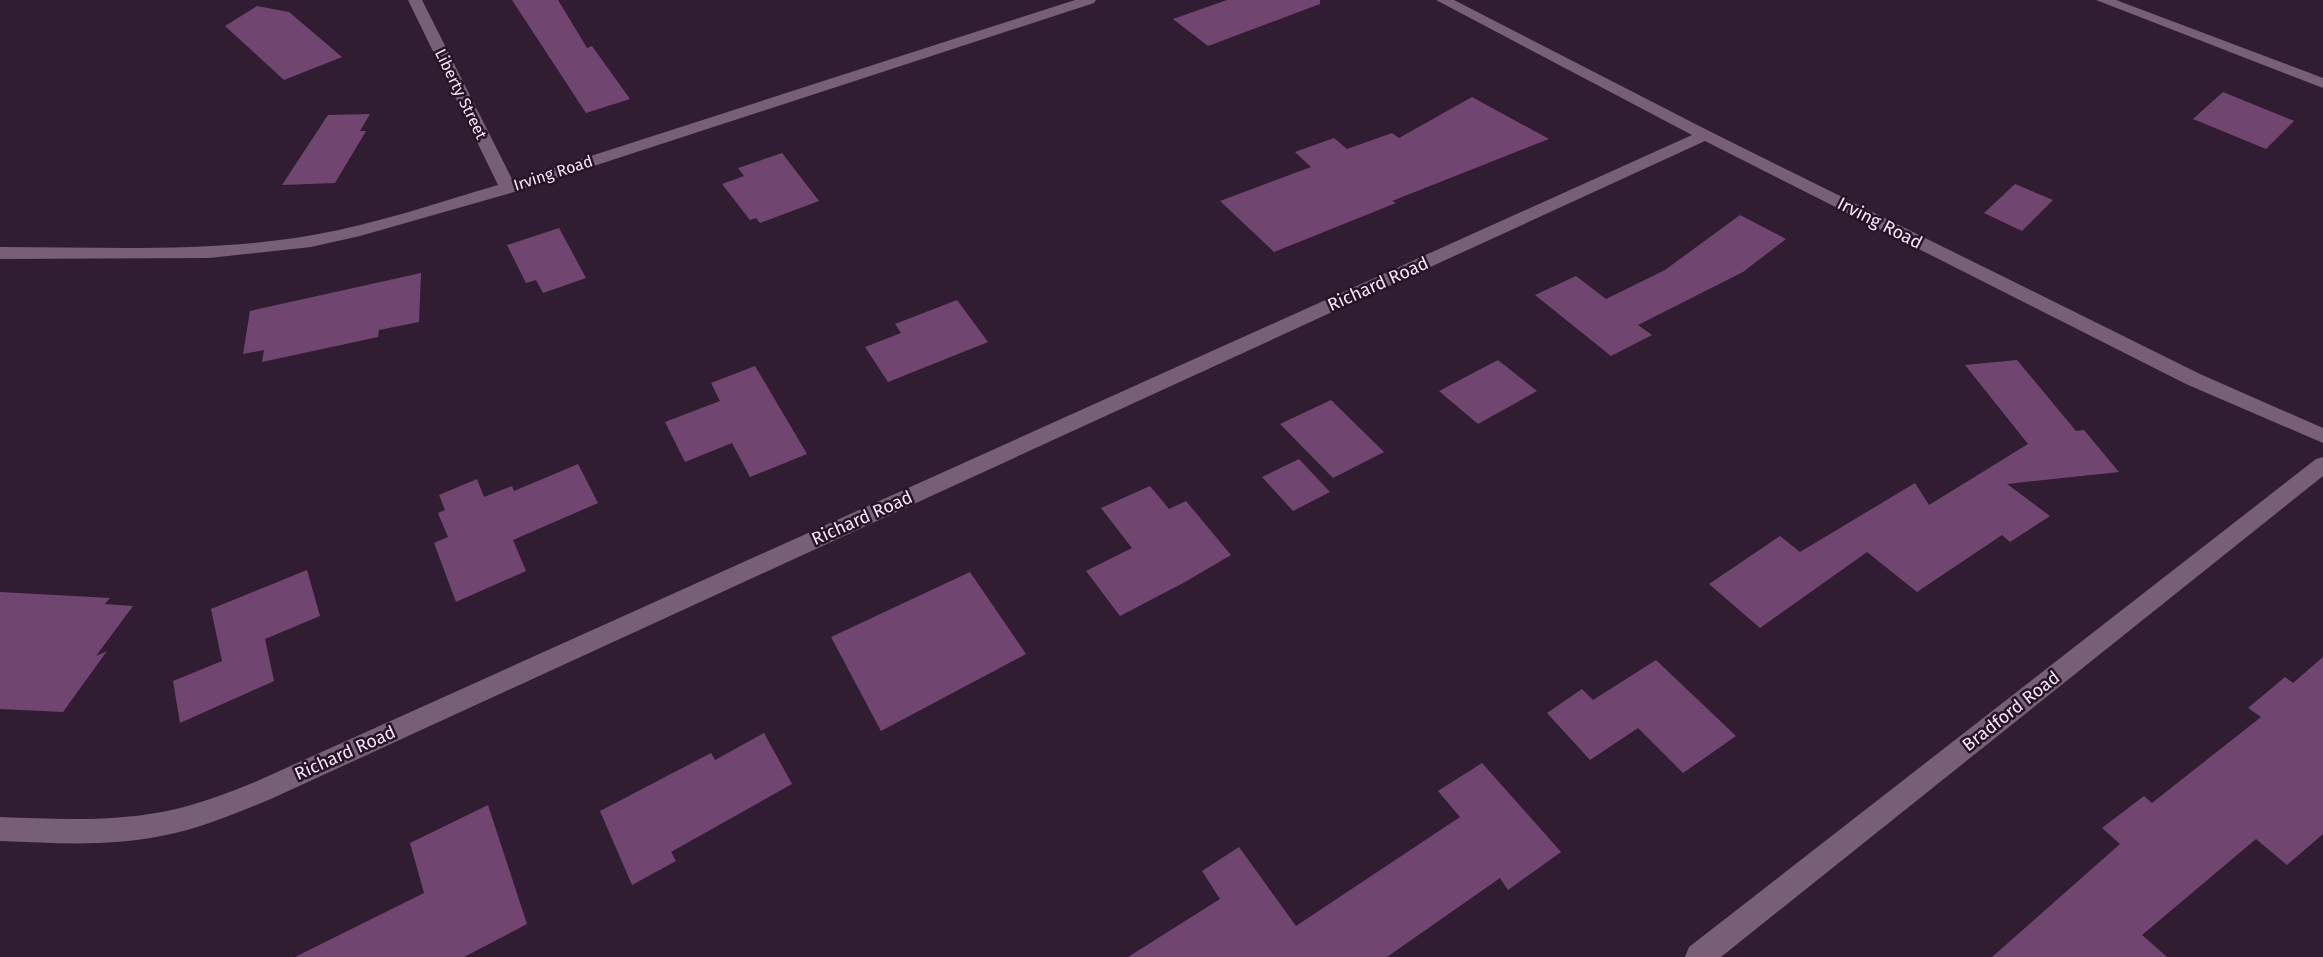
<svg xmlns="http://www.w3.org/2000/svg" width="2323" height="957" font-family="'Fira Sans',sans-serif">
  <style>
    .building { fill: #704670 }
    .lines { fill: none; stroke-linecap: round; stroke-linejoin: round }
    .street { fill: #775f77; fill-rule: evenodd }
    .labels { text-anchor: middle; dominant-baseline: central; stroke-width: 5; stroke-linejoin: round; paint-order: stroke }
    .far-street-label { font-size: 16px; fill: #f4e6f4; stroke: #271327 }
    .street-label { font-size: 18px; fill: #f4e6f4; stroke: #271327 }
  </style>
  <rect width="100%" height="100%" fill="#311d31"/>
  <g class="building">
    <path d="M512 0H558L587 48 592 46 630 99 586 113Z"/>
    <path d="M1227 0H1320V4L1208 46 1173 19Z"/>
    <path d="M257 6 289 12 342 57 284 80 225 26Z"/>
    <path d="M2223 92 2294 121 2266 149 2193 119Z"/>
    <path d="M1472 97 1549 139 1392 201 1396 203 1274 252 1220 201 1311 167 1295 152 1334 138 1347 149 1392 133 1399 138Z"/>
    <path d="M370 114 360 131H366L335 183 282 185 328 115Z"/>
    <path d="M782 153 819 201 760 223 756 218 750 220 722 184 744 176 738 168Z"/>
    <path d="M2015 184 2053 200 2022 231 1984 213Z"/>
    <path d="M1740 215 1786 239 1743 272 1638 325 1652 335 1611 356 1535 295 1576 276 1606 299 1665 270Z"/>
    <path d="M559 228 586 278 543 293 536 280 526 283 507 245Z"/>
    <path d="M421 273 419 322 379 330 378 337 262 362 264 350 243 354 250 311Z"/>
    <path d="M957 300 988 342 888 382 865 347 901 333 895 324Z"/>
    <path d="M1498 360 1537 391 1478 424 1439 391Z"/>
    <path d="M2017 360 2076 431 2084 430 2119 472 2007 484 2050 516 2010 542 2002 535 1917 592 1867 552 1760 628 1709 584 1780 536 1800 552 1915 483 1929 505 2028 444 1965 365Z"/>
    <path d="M755 366 807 454 750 477 732 443 685 462 665 422 720 401 711 383Z"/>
    <path d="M1331 400 1384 452 1333 478 1280 424Z"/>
    <path d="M1299 459 1330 492 1293 511 1262 477Z"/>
    <path d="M578 464 598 503 513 540 526 571 456 602 434 543 448 537 438 513 445 510 439 495 477 479 484 497 512 486 514 491Z"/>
    <path d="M1150 486 1169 509 1186 501 1231 555 1185 582 1120 616 1086 571 1132 548 1101 508Z"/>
    <path d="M307 570 320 616 265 639 274 681 180 723 173 681 222 661 211 609Z"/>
    <path d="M970 572 1026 654 881 731 831 637Z"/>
    <path d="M0 592 110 598 105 604 133 606 96 656 107 651 63 712 0 709Z"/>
    <path d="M2323 657V834L2287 865 2256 839 2142 935 2167 957H1992L2120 844 2102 828 2144 796 2152 803 2261 717 2248 708 2285 677 2293 683Z"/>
    <path d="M1656 660 1736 736 1683 773 1638 728 1590 760 1547 713 1582 689 1593 700Z"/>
    <path d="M764 733 792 784 671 852 676 861 632 885 600 811 711 753 715 760Z"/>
    <path d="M1482 763 1561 852 1508 890 1500 878 1387 957H1128L1220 899 1202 871 1239 847 1296 926 1460 817 1438 791Z"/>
    <path d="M488 805 527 924 464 957H295L424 893 410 843Z"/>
  </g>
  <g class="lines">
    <g class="street">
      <path d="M408 0H422L513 181 1075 0H1096L1094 3 514 192 360 236 311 247 209 258 0 259V247C104 247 211 253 313 235 376 224 437 203 498 185Z"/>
      <path d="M1436 0H1454L1711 132 2200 374 2323 428V443L2186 384 1705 141 273 798C237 813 200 829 161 836 108 847 54 843 0 841V817C54 819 109 822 162 812 194 806 225 794 255 782L1692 135Z"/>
      <path d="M2096 0H2116L2323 78V88Z"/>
      <path d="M2323 457V476L1721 957H1685L1689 947 2316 459Z"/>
    </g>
  </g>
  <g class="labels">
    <g class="far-street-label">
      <text transform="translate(461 94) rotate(64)">Liberty Street</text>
      <text transform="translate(553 173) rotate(-18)">Irving Road</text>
    </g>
    <g class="street-label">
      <text transform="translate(1880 223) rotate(27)">Irving Road</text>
      <text transform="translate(1378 284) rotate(-24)">Richard Road</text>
      <text transform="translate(862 518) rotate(-24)">Richard Road</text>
      <text transform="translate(2011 711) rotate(-38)">Bradford Road</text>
      <text transform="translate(345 753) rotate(-24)">Richard Road</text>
    </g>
  </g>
</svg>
